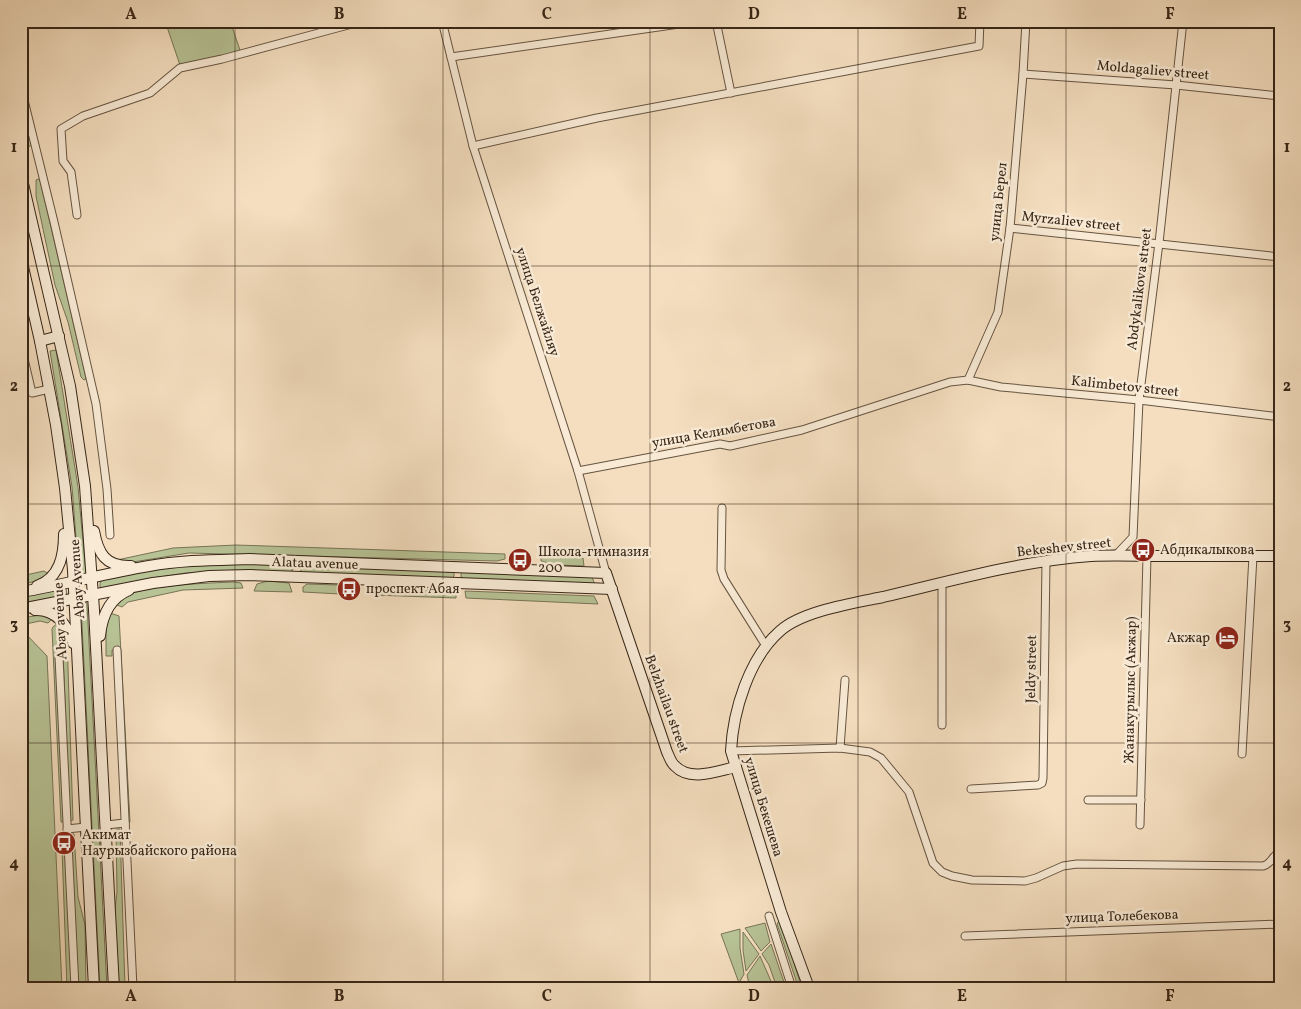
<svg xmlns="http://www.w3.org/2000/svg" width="1301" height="1009" font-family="Vollkorn,serif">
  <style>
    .green { fill: #b7c295; stroke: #777456 }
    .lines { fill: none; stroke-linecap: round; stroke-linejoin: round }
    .street-casing { stroke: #665441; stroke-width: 9 }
    .secondary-casing { stroke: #372617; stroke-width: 12 }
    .street { stroke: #f8ead5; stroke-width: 7 }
    .secondary { stroke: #f8ead5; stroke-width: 10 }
    .grid { fill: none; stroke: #372617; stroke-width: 1; stroke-opacity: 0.55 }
    .labels { text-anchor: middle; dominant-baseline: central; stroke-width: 5; stroke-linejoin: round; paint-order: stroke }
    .street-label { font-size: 14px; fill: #372617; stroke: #f8ead5 }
    .poi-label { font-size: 14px; fill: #372617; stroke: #f8ead5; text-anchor: start }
    .neatline { fill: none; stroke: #372617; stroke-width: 2 }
    .grid-label { font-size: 16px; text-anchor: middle; font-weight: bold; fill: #372617 }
  </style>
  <rect width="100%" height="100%" fill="#f4debf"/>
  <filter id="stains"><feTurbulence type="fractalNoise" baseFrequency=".004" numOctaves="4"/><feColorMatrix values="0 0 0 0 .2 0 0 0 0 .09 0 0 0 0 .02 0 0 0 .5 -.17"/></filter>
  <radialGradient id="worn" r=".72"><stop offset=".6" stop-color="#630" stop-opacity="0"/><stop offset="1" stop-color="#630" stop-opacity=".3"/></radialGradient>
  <g class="green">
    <path d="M165 21H230L241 53 180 65Z"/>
    <path d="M21 99 32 145 28 147 21 134Z"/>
    <path d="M38 179 40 180 84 369 86 379 84 380 81 377 68 322 55 285 36 196V180Z"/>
    <path d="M56 350 78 487 86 574 81 577 79 575 72 487 50 351Z"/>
    <path d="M236 545 505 554V559L497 561 189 553 133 562 117 560 173 548Z"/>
    <path d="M541 555 583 558 584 566 557 565 541 561Z"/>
    <path d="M249 563 292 565 293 570 289 572 186 573 153 578 103 589 100 587V583L102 580 167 567Z"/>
    <path d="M303 564 452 570 454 572V576L452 578 303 573 301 572 300 566Z"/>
    <path d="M44 571 49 574 43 579 21 585V576Z"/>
    <path d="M465 571 592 577 595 585 464 579 461 577V572Z"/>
    <path d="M268 581 289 583 292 592 254 591 257 584Z"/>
    <path d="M234 582 241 583 243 588 183 590 128 602 122 607 117 605C120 602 123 598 126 596 145 585 210 583 234 582Z"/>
    <path d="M307 584 338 585 340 594 303 592V587Z"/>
    <path d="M388 584 446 588 453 590 456 594V598L374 595 373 591Z"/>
    <path d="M66 588 67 596 21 605V597Z"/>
    <path d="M465 591 594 596 598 604 466 598Z"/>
    <path d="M85 600 87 604 107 988H100L81 604 82 601Z"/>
    <path d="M110 613 119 616 130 822 127 823 118 649 112 650V656H106V623Z"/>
    <path d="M41 615 52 619 48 623 40 621 21 625V618Z"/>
    <path d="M59 622 67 637 73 820 70 821 63 653H57L64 822H61L52 629 53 627Z"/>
    <path d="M23 631 47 656 62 988H21V632Z"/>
    <path d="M116 829H120L125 988H117L113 925 117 892Z"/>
    <path d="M71 834H74L78 897 85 925 86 988H76Z"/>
    <path d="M66 848 72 988H67L62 849Z"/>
    <path d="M780 919 801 985 798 986 777 924Z"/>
    <path d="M765 923 770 942 761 951 745 928Z"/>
    <path d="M740 929V948L744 974 739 983 721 934Z"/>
    <path d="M743 932 759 954 746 971 743 950Z"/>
    <path d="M771 944 786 988H777L769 965 762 954Z"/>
    <path d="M760 956 774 988H750L747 975Z"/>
  </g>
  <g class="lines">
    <g class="street-casing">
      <g id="street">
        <path d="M442 21 473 146 578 471 606 573"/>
        <path d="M716 21 731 93"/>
        <path d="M451 57 700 21"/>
        <path d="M1023 74 1176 85 1280 96"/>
        <path d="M21 88 54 222 96 404 107 489 110 535"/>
        <path d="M473 146 597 118 979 46 980 21"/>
        <path d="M77 215 71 172 63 161 61 129 83 116 150 93 180 68 222 59 363 21"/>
        <path d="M1010 228 1280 257"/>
        <path d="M21 346 32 393 49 389"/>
        <path d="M968 380 998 312 1010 228 1023 74 1026 21"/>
        <path d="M578 471 720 444 730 446 802 430 950 382 968 380 1001 387 1139 400 1280 417"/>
        <path d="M722 508 721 570 724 579 766 646"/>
        <path d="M1116 555 1133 537 1139 400 1159 243 1183 21"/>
        <path d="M942 583V725"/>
        <path d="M117 650 133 988"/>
        <path d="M59 657 75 988"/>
        <path d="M840 748 845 680"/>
        <path d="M731 751 840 748 870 752 881 758 909 792 933 863 942 872 952 876 972 880 1025 881 1036 878 1063 866 1077 864 1263 866C1272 864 1272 855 1280 852"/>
        <path d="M1242 754 1253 556"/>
        <path d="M971 789 1038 785 1042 783 1043 778 1046 561"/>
        <path d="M1088 800H1141"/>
        <path d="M106 825 125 823"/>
        <path d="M1140 825 1147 556"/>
        <path d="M67 829 86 827"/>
        <path d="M769 916 792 988"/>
        <path d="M965 936 1280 924"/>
      </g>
    </g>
    <g class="secondary-casing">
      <g id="secondary">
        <path d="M21 175 70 386 85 486 94 610 114 988"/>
        <path d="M21 258 40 341 56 425 65 488 73 570 94 988"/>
        <path d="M40 341 59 336"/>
        <path d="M94 531C98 553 105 567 131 566"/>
        <path d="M37 586C60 578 64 555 64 534"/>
        <path d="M21 592C64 585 106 573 149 566 182 560 216 560 249 559L606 573 667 752C669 756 671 763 675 766 690 782 717 771 736 767"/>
        <path d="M21 609 153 583 209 576 250 575 612 589"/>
        <path d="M35 610C55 609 68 625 73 643"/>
        <path d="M100 636C102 616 109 598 129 590"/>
        <path d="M809 988 781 912 731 751C733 711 749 658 780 631 802 611 854 603 883 597 951 581 1020 561 1091 556 1115 555 1139 556 1162 556 1202 556 1241 556 1280 556"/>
      </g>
    </g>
    <use href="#street" class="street"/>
    <use href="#secondary" class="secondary"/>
  </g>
  <path class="grid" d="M235 21V988M443 21V988M650 21V988M858 21V988M1066 21V988M21 266H1280M21 504H1280M21 743H1280"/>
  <defs>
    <g id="bus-disc" transform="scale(1.25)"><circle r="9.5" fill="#8f2418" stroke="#f8ead5"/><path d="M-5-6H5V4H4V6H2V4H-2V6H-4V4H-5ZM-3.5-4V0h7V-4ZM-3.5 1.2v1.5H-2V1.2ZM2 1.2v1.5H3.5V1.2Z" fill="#fff"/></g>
    <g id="hotel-disc" transform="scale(1.25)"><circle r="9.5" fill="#8f2418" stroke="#f8ead5"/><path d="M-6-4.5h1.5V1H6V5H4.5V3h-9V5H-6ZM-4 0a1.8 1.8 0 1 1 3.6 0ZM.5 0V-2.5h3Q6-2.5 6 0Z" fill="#fff"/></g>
  </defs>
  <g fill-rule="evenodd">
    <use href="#bus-disc" x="1143" y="550"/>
    <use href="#bus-disc" x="520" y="560"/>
    <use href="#bus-disc" x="349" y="589"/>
    <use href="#hotel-disc" x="1227" y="638"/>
    <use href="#bus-disc" x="64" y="843"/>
  </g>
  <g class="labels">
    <g class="street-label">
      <text transform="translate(1153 71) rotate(5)">Moldagaliev street</text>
      <text transform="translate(999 202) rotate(-84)">улица Берел</text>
      <text transform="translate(1071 222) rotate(6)">Myrzaliev street</text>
      <text transform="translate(1140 289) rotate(-83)">Abdykalikova street</text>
      <text transform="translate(537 302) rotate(72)">улица Белжайляу</text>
      <text transform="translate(1125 387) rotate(6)">Kalimbetov street</text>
      <text transform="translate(714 433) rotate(-10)">улица Келимбетова</text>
      <text transform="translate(1064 548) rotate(-6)">Bekeshev street</text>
      <text transform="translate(315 564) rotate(2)">Alatau avenue</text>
      <text transform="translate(78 579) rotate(-94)">Abay Avenue</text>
      <text transform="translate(61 621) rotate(-93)">Abay avenue</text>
      <text transform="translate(1032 669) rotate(-89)">Jeldy street</text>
      <text transform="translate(1131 690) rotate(-89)">Жанакурылыс (Акжар)</text>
      <text transform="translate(666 704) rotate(70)">Belzhailau street</text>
      <text transform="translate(763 807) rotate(73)">улица Бекешева</text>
      <text transform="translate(1122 917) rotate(-2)">улица Толебекова</text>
    </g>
    <g class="poi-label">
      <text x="1160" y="550">Абдикалыкова</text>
      <text x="538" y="552">Школа-гимназия<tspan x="538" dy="16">200</tspan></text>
      <text x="366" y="589">проспект Абая</text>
      <text x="1210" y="638" text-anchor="end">Акжар</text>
      <text x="82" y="835">Акимат<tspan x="82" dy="16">Наурызбайского района</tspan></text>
    </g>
  </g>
  <rect width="1301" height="1009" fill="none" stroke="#f4debf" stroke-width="55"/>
  <rect x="28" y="28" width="1246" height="954" class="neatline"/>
  <g class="grid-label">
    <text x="131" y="19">A</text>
    <text x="339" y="19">B</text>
    <text x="547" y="19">C</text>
    <text x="754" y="19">D</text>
    <text x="962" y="19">E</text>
    <text x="1170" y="19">F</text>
    <text x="14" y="152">1</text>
    <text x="1287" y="152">1</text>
    <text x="14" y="391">2</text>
    <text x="1287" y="391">2</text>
    <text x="14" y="629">3</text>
    <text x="1287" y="629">3</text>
    <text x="14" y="868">4</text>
    <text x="1287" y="868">4</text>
    <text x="131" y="1001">A</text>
    <text x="339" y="1001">B</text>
    <text x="547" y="1001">C</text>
    <text x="754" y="1001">D</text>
    <text x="962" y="1001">E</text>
    <text x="1170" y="1001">F</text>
  </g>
  <rect width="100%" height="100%" filter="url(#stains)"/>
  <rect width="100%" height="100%" fill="url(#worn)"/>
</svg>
